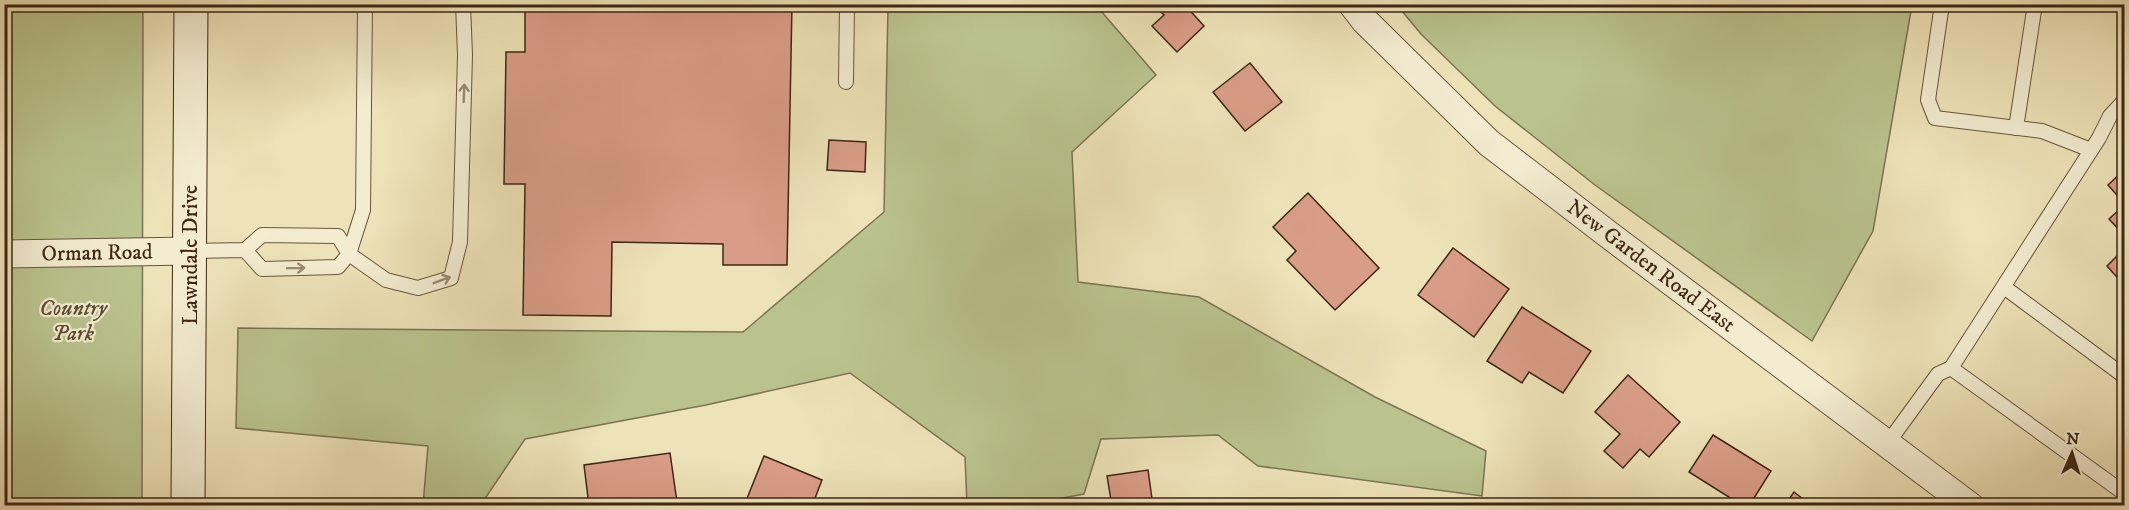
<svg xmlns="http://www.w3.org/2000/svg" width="2129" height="510" font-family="'IM FELL DW Pica',serif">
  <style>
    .green { fill: #bac38e; stroke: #7c7450; stroke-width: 1.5 }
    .building { fill: #d99d87; stroke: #3e2613; stroke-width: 1.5 }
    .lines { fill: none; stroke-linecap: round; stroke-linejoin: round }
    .service-casing { stroke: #6a553c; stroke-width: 16 }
    .minor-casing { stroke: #6a553c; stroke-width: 29 }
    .secondary-casing { stroke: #3e2613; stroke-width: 35 }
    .service { stroke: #f4ecd1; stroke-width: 14 }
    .minor { stroke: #f4ecd1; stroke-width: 27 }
    .secondary { stroke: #f4ecd1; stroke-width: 33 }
    .oneway { stroke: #998972 }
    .labels { text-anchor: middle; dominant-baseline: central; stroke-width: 4.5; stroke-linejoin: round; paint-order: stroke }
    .street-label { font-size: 22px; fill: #3e2613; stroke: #f4ecd1 }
    .park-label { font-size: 22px; font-style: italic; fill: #5d4d32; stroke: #f4ecd1 }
  </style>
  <rect width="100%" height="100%" fill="#eee2b8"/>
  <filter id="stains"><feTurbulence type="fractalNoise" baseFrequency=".00333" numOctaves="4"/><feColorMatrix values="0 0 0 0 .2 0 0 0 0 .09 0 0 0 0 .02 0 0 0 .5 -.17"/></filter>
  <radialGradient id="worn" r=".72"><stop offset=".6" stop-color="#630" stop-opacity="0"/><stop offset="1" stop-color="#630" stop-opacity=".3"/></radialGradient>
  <g class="green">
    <path d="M1095 4 1156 75 1072 152 1078 282 1199 297 1375 397 1486 451 1482 496 1258 466 1218 435 1101 439 1084 494 1025 505H967L965 457 850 373 706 405 525 439 484 500 483 505H423L428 446 236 428 238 328 743 332 884 212 888 5Z"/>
    <path d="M4 5H143L142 505H5Z"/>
    <path d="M1397 5H1912L1873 231 1812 341 1595 185 1495 106 1421 34Z"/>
  </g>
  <g class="building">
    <path d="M525 4H792L787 265H723V244L612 242 611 316 523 315 525 184H504L506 52H525Z"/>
    <path d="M1184 4 1204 26 1177 52 1152 26 1164 15 1154 5Z"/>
    <path d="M1250 63 1282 102 1245 131 1213 92Z"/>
    <path d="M829 140 866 142 865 172 827 170Z"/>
    <path d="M2124 170V203L2108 185Z"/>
    <path d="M1308 193 1379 268 1335 310 1287 260 1296 251 1273 227Z"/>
    <path d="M2120 209 2124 213V235L2109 219Z"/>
    <path d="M1453 248 1509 289 1474 337 1418 295Z"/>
    <path d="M2124 249V285L2107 266Z"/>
    <path d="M1522 307 1591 351 1563 393 1529 372 1522 383 1487 361Z"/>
    <path d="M1628 375 1680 422 1649 457 1640 449 1623 468 1604 451 1620 434 1595 412Z"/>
    <path d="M1713 435 1771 471 1749 506H1743L1689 472Z"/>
    <path d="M670 453 677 502 651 506H589L584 465Z"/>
    <path d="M764 456 822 480 812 506H744Z"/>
    <path d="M1148 470 1153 506H1112L1107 476Z"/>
    <path d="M1794 492 1812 506H1784Z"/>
  </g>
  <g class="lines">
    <g class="service-casing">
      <g id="service">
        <path d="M365 4 363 210 349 254 386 280 418 288 451 278 460 242 465 55 463 4"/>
        <path d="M1942 4 1928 100 1935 118 2042 131 2091 150"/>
        <path d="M846 82 847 4"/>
        <path d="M2016 128 2035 4"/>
        <path d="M190 251 245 250 262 235 338 236 349 254 338 267 262 269 245 250"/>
        <path d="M2004 287 2124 376"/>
        <path d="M1951 368 2099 138 2110 116 2124 101"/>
        <path d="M1887 444 1938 374 1951 368 2124 493"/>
      </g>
    </g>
    <g class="minor-casing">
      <g id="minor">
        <path d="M1352 4 1365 21 1489 143 1613 238 1970 506"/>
        <path d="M4 254 190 251"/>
      </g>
    </g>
    <g class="secondary-casing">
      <path id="secondary" d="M188 506 191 4"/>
    </g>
    <use href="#service" class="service"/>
    <use href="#minor" class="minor"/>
    <use href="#secondary" class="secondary"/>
  </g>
  <defs><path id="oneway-shaft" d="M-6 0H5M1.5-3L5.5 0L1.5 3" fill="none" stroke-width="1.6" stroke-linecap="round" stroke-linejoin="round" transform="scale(1.5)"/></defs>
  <g class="oneway">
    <use href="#oneway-shaft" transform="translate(464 93) rotate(-88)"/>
    <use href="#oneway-shaft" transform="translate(296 268) rotate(-1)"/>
    <use href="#oneway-shaft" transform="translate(442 280) rotate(-21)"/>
  </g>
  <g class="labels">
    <g class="street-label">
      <text transform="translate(97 253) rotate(-1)">Orman Road</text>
      <text transform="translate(190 255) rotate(-90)">Lawndale Drive</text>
      <text transform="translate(1651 266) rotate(37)">New Garden Road East</text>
    </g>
    <g class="park-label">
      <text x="73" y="308">Country<tspan x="73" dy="25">Park</tspan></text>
    </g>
  </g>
  <rect width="2129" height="510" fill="none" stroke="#eee2b8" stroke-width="24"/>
  <rect x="6" y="6" width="2117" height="498" fill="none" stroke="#3e2613" stroke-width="3"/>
  <rect x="12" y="12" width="2105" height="486" fill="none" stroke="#3e2613" stroke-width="1.5"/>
  <g transform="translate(2072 453) rotate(3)" stroke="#f4ecd1" stroke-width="4.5" paint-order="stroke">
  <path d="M0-4.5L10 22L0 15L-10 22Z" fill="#3e2613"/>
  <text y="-9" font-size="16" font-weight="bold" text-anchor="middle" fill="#3e2613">N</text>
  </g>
  <rect width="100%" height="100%" filter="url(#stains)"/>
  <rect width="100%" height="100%" fill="url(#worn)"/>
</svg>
